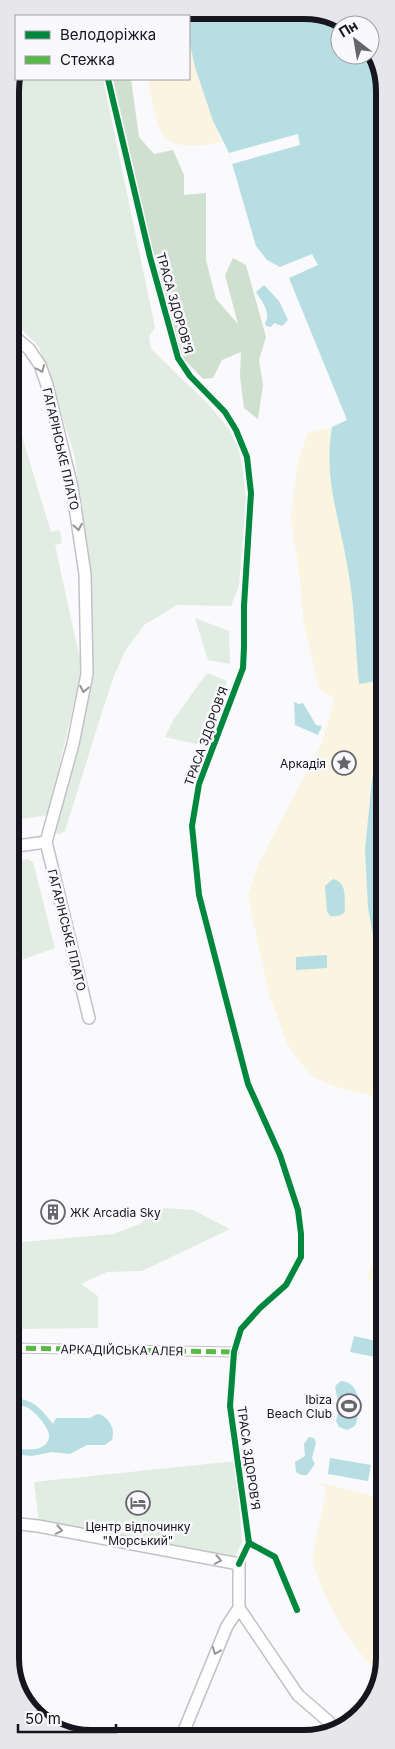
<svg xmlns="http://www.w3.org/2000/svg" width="395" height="1749" font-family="Inter,sans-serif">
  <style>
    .green { fill: #e1ede2 }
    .forest { fill: #cfe0cf }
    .sand { fill: #faf4e0 }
    .water { fill: #b7dee3 }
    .pier { fill: #faf9fc }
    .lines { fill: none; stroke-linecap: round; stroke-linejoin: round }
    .pedestrian-casing { stroke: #c3c1c8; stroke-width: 11 }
    .minor-casing { stroke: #c3c1c8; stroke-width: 14 }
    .pedestrian { stroke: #fefeff; stroke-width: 9 }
    .minor { stroke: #fefeff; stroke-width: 11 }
    .quiet { stroke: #58b947; stroke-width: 5; stroke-dasharray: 10 5; stroke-linecap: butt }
    .cycleway-casing { stroke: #f9f8fd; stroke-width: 9 }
    .cycleway { stroke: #00873e; stroke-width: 6 }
    .oneway { stroke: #969599 }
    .labels { text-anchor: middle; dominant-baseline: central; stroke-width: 5; stroke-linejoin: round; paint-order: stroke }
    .street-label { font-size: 12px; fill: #17151d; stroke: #f9f8fd }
    .poi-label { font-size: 12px; fill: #17151d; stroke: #f9f8fd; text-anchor: end }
    .rim { fill: none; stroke: #17151d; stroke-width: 6 }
  </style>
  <rect width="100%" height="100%" fill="#faf9fc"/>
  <g class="green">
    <path d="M16 72V79H103L155 327 149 337 151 349 209 405 229 429 238 447 242 464 246 498 239 586 231 606 177 605 144 625 125 651 114 676 102 712 65 831 59 834 52 832 92 676 83 530 75 458 55 391 39 347 10 317V85Z"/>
    <path d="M10 397 51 532 60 530 62 543 55 545 79 655 84 659 48 815 10 821Z"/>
    <path d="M195 618 229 631 230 664 208 660Z"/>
    <path d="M207 673 227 681 215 715 201 745 165 737 174 719Z"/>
    <path d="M27 859 33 862 55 948 10 964V861Z"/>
    <path d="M166 1208 193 1210 230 1229 142 1271 107 1272 81 1284 98 1296V1328L11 1329V1243L113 1234 140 1224 158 1209Z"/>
    <path d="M236 1461 242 1543 232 1561 39 1524 34 1482Z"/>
  </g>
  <path class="forest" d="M113 79H131L139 137 154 154 173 150 184 175V195L206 193V260L216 299 238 324 225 275 233 258 246 265 266 337 259 360 263 385 258 419 244 408 240 376 241 352 222 360 213 378 203 379 184 359 165 311 150 240Z"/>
  <g class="sand">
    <path d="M189 39C197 74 208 109 222 142 206 145 179 150 166 138 156 129 151 93 148 79H189Z"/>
    <path d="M332 427C323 475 340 522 348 570 355 607 355 646 359 684L377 681 380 746 372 780 365 849 368 908 378 963 385 982V1101L381 1098 337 1087 314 1078 300 1062 288 1045 269 994 248 896 258 865 323 741 335 697 320 691 304 625 299 570 291 519 298 461 308 433Z"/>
    <path d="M385 1234V1289L368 1278V1274Z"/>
    <path d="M385 1466V1664L381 1674 365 1659 344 1631 323 1591 312 1559 327 1488 317 1482 377 1497Z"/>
  </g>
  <g class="water">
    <path d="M183 11 325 13 345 25H340V55H370V48L384 80 385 982 378 963 368 908 365 849 372 780 380 746 377 681 359 684C355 646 355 607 348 570 340 519 323 480 332 427L347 420 289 278 318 265 312 254 280 267 267 260 256 246 229 153 213 121 195 67 189 39V16H184Z"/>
    <path d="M264 285 279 301 288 320 282 326 274 323 271 327 266 326 265 323C272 313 261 300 256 292Z"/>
    <path d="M294 702 299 704 303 703 316 725 322 726 318 735 295 725Z"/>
    <path d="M333 879C348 883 344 898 345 912 340 916 337 917 330 916L327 911 325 886Z"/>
    <path d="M327 955V968L296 970V957Z"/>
    <path d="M354 1336 385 1343V1359L350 1352Z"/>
    <path d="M341 1381C362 1382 361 1412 355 1426L347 1430 339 1427 336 1421 339 1408 335 1386Z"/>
    <path d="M21 1399C37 1402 43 1412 53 1424L56 1418H90L97 1414 102 1415C111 1421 115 1430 112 1440L105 1445H87L70 1454 52 1452 32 1456 11 1454V1447C21 1450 46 1453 49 1438 51 1429 34 1410 26 1407 21 1405 16 1406 11 1408V1401Z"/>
    <path d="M309 1437 314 1438 316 1443 312 1458 315 1464 307 1475H301L296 1472 295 1462 305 1456 304 1444Z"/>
    <path d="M330 1458 371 1465 368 1481 328 1474Z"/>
  </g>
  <path class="pier" d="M298 134 300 145 232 164 229 153Z"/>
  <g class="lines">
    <g class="pedestrian-casing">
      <path id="pedestrian" d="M11 1348 234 1352"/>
    </g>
    <g class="minor-casing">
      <g id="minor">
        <path d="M10 333 29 349 40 365 47 385 72 487 85 574 87 674 73 744 46 842 89 1018"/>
        <path d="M10 847 46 842"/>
        <path d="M11 1523 38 1526 239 1564V1608L298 1695 328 1721 333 1729"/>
        <path d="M181 1738 227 1626 239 1608"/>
      </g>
    </g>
    <use href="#pedestrian" class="pedestrian"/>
    <use href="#minor" class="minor"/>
    <path class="quiet" d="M11 1348 234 1352"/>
    <g class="cycleway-casing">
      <g id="cycleway">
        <path d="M108 79 150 257 178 358 190 376 225 412 236 430 247 457 251 493 244 606V647L243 668 199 784 192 826 199 895 248 1084 280 1155 298 1210 301 1234V1257L286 1285 260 1308 241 1329 234 1352 230 1406 249 1543 239 1564"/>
        <path d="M249 1543 275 1557 297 1610"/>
      </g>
    </g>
    <use href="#cycleway" class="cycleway"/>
  </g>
  <defs><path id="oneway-chevron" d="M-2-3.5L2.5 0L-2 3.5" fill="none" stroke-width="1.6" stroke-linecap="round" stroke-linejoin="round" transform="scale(1.25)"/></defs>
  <g class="oneway">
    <use href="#oneway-chevron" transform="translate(41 369) rotate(67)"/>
    <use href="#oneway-chevron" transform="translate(78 527) rotate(81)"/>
    <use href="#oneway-chevron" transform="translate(84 689) rotate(101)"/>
    <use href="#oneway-chevron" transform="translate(59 1530) rotate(11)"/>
    <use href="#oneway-chevron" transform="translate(218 1560) rotate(11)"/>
    <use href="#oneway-chevron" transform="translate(216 1651) rotate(112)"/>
  </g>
  <defs>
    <g id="sight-ring" transform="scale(1.25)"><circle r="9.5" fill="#f9f8fd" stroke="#66656b" stroke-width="1.5"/><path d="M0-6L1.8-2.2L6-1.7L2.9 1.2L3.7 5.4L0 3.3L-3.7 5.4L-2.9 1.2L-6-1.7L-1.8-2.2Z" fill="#66656b"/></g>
    <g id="building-ring" transform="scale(1.25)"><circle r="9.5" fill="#f9f8fd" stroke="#66656b" stroke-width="1.5"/><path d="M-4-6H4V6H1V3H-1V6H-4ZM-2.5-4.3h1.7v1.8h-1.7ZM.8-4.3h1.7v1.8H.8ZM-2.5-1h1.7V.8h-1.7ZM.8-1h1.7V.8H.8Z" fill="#66656b"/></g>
    <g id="stadium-ring" transform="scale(1.25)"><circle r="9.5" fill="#f9f8fd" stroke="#66656b" stroke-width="1.5"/><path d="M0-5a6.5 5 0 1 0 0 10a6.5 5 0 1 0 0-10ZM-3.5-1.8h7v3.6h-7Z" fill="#66656b"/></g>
    <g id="hotel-ring" transform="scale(1.25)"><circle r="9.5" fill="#f9f8fd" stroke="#66656b" stroke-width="1.5"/><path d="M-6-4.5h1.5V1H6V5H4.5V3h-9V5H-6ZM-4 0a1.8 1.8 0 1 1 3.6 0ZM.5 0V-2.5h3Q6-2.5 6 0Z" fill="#66656b"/></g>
  </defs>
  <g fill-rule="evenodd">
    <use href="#sight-ring" x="344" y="763"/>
    <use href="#building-ring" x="53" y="1212"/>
    <use href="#stadium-ring" x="349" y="1406"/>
    <use href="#hotel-ring" x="138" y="1503"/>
  </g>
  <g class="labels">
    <g class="street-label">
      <text transform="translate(175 303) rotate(74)">ТРАСА ЗДОРОВ’Я</text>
      <text transform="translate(61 449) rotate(77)">ГАГАРІНСЬКЕ ПЛАТО</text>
      <text transform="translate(206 736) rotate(-70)">ТРАСА ЗДОРОВ’Я</text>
      <text transform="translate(67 930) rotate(76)">ГАГАРІНСЬКЕ ПЛАТО</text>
      <text transform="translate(122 1350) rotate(1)">АРКАДІЙСЬКА АЛЕЯ</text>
      <text transform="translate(249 1458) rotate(82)">ТРАСА ЗДОРОВ’Я</text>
    </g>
    <g class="poi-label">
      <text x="326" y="763">Аркадія</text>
      <text x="70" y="1212" text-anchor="start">ЖК Arcadia Sky</text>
      <text x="332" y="1399">Ibiza<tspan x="332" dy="14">Beach Club</tspan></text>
      <text x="138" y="1526" text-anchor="middle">Центр відпочинку<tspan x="138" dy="14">"Морський"</tspan></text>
    </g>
  </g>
  <path d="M0 0H395V1749H0ZM91 19H304A72 72 0 0 1 376 91V1658A72 72 0 0 1 304 1730H91A72 72 0 0 1 19 1658V91A72 72 0 0 1 91 19Z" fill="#e7e6eb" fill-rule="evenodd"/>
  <path class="rim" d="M91 19H304A72 72 0 0 1 376 91V1658A72 72 0 0 1 304 1730H91A72 72 0 0 1 19 1658V91A72 72 0 0 1 91 19Z"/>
  <rect x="15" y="15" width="175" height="65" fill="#f9f8fd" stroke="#9f9da3"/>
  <rect x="25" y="31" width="25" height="8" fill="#00873e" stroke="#9f9da3"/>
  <text x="60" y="40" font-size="15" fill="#17151d">Велодоріжка</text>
  <rect x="25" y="56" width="25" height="8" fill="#58b947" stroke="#9f9da3"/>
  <text x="60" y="65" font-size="15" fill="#17151d">Стежка</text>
  <g transform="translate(355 40) rotate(329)"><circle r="24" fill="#f9f8fd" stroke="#9f9da3"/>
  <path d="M0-4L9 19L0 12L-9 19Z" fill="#66656b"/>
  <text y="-8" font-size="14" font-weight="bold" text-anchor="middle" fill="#17151d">Пн</text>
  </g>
  <path d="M18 1724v8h98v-8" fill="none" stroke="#17151d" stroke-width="2.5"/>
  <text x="25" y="1724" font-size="15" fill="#17151d" stroke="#f9f8fd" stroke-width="4" paint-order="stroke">50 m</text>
</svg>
